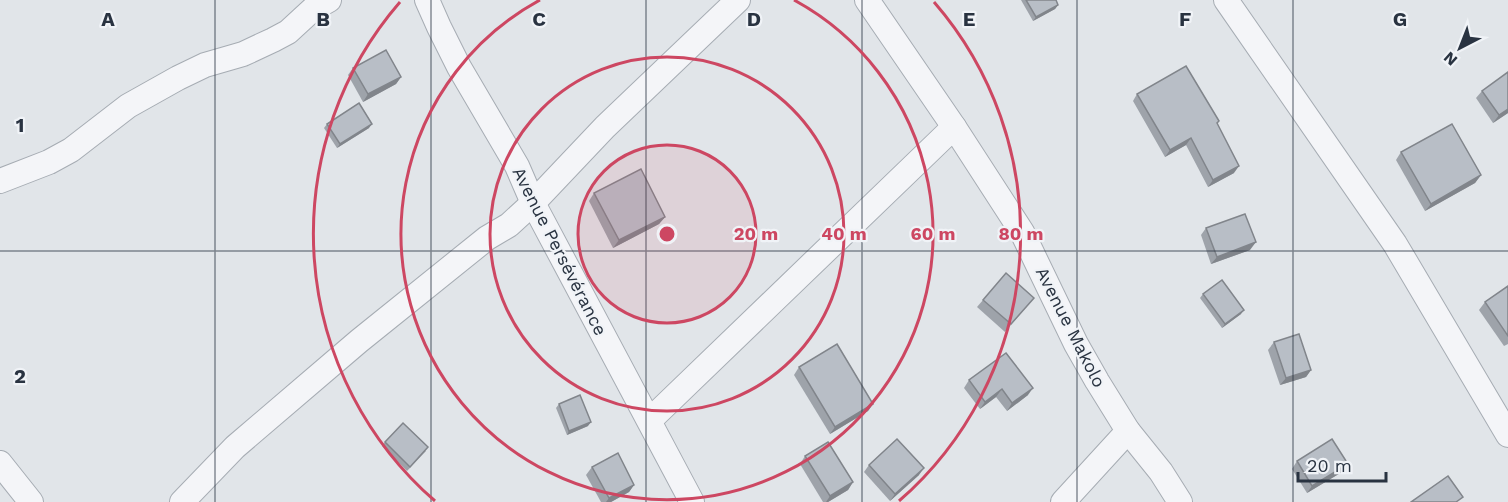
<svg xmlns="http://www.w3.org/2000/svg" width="1508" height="502" font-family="'Work Sans',sans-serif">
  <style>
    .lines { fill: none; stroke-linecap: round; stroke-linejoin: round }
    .minor-casing { stroke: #a6acb3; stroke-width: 26 }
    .minor { stroke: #f4f5f8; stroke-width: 24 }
    .wall { fill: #9ea3aa }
    .shaded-wall { fill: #81858b }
    .building { fill: #b8bec6; stroke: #81858b; stroke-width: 1.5 }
    .grid { fill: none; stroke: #293341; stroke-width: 1.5; stroke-opacity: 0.55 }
    .ring { fill: none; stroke: #cd4762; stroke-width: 3 }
    .labels { text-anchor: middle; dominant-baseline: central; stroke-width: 4.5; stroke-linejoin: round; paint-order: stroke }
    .street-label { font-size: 18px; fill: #293341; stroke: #f0f3f7 }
    .grid-label { font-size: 20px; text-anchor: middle; font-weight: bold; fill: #293341; stroke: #f0f3f7; stroke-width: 4.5; stroke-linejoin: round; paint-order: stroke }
    .centre { fill: #cd4762; stroke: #f0f3f7; stroke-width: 3 }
    .ring-label { font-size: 18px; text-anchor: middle; font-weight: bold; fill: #cd4762; stroke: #f0f3f7; stroke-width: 4.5; stroke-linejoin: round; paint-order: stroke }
  </style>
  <rect width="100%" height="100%" fill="#e1e5e9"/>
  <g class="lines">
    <g class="minor-casing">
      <g id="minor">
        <path d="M427 0 439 27 459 67 517 166 533 203 692 502"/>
        <path d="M867 0 954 127 1022 232 1076 344 1097 381 1128 431 1161 472 1180 502"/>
        <path d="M1226 0 1395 244 1508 435"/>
        <path d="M0 181 49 162 71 150 128 106 178 78 205 65 243 54 273 40 288 32 313 9 329 0"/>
        <path d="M650 420 954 127"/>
        <path d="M0 463 31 502"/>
        <path d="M182 502 235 447 359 341 487 238 509 225 533 203 605 127 738 0"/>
        <path d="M1063 502 1128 431"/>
      </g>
    </g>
    <use href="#minor" class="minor"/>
  </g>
  <g class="wall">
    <path d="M1021 0H1056L1058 5 1055 9 1033 21Z"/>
    <path d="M353 68 401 77 396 84 363 102 348 75Z"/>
    <path d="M1482 91 1508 113 1493 123 1476 98Z"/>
    <path d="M1137 94 1219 121 1217 124 1234 173 1208 187 1186 145 1165 157 1133 101Z"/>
    <path d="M327 124 369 128 337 148 324 128Z"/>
    <path d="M1401 152 1481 175 1475 183 1425 211 1396 160Z"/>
    <path d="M594 193 665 217 659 224 613 248 589 201Z"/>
    <path d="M1206 228 1250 250 1211 264 1201 235Z"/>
    <path d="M1508 286V344L1504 346 1479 310 1485 302Z"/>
    <path d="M1203 294 1241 314 1222 328 1200 298Z"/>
    <path d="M1034 298 1005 332 977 307 983 300Z"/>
    <path d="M1274 342 1311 370 1306 377 1280 385 1268 350Z"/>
    <path d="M799 367 873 404 868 411 830 434 794 375Z"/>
    <path d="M969 380 1028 395 1007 411 996 397 980 409 964 388Z"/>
    <path d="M559 404 588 426 567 435 556 408Z"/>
    <path d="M385 442 426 451 407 471 382 446Z"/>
    <path d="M805 456 853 482 848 490 828 502H823L800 464Z"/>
    <path d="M1297 461 1342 472 1307 493 1292 469Z"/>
    <path d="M869 465 919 475 890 501 864 472Z"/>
    <path d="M592 467 634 485 629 492 611 502H601L586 475Z"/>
  </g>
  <g class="shaded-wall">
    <path d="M1058 5 1055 9 1033 21 1036 17Z"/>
    <path d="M401 77 396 84 363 102 368 94Z"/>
    <path d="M1508 109V113L1493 123 1499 115Z"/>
    <path d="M372 124 369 128 337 148 340 144Z"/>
    <path d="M1191 138 1186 145 1165 157 1170 150Z"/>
    <path d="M1239 166 1234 173 1208 187 1213 180Z"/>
    <path d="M1481 175 1475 183 1425 211 1431 204Z"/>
    <path d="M665 217 659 224 613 248 619 240Z"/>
    <path d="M1256 242 1250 250 1211 264 1217 257Z"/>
    <path d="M1244 310 1241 314 1222 328 1225 324Z"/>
    <path d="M1311 370 1306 377 1280 385 1286 378Z"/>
    <path d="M1033 388 1028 395 1007 411 1012 403Z"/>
    <path d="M1002 389 996 397 980 409 985 402Z"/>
    <path d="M873 404 868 411 830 434 835 427Z"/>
    <path d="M591 422 588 426 567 435 569 431Z"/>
    <path d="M1348 464 1342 472 1307 493 1312 486Z"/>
    <path d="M924 468 919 475 890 501 895 494Z"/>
    <path d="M853 482 848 490 828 502H826L830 496Z"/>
    <path d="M634 485 629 492 611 502H606L609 498Z"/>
  </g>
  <g class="building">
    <path d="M1026 0H1056L1058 5 1036 17Z"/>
    <path d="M386 50 401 77 368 94 353 68Z"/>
    <path d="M1186 66 1219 121 1217 123 1239 166 1213 180 1191 138 1170 150 1137 94Z"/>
    <path d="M1508 72V109L1499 115 1482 91Z"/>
    <path d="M359 103 372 124 340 144 327 124Z"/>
    <path d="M1452 124 1481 175 1431 204 1401 152Z"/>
    <path d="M641 169 665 217 619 240 594 193Z"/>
    <path d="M1245 214 1256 242 1217 257 1206 228Z"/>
    <path d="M1006 273 1034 298 1011 324 983 300Z"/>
    <path d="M1222 280 1244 310 1225 324 1203 294Z"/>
    <path d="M1508 286V336L1485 302Z"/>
    <path d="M1299 334 1311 370 1286 378 1274 342Z"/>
    <path d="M837 344 873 404 835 427 799 367Z"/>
    <path d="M1006 353 1033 388 1012 403 1002 389 985 402 969 380Z"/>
    <path d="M580 395 591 422 569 431 559 404Z"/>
    <path d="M403 423 428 447 410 467 385 442Z"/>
    <path d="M897 439 924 468 895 494 869 465Z"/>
    <path d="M1332 439 1348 464 1312 486 1297 461Z"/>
    <path d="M828 442 853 482 830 496 805 456Z"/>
    <path d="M618 453 634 485 609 498 592 467Z"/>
    <path d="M1448 476 1463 497 1456 502H1411Z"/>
  </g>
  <path class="grid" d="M215 0V502M431 0V502M646 0V502M862 0V502M1077 0V502M1293 0V502M0 251H1508"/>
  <circle cx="667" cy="234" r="89" fill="#cd4762" fill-opacity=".12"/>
  <g class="ring">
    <circle cx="667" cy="234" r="89"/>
    <circle cx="667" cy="234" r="177"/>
    <path d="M794 0A266 266 0 1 1 540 0"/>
    <path d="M435 501A354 354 0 0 1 400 2M934 2A354 354 0 0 1 899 501"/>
  </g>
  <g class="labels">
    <g class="street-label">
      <text transform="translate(560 251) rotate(63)">Avenue Persévérance</text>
      <text transform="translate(1071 327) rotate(63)">Avenue Makolo</text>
    </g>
  </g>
  <g class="grid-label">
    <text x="108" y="26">A</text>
    <text x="323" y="26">B</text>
    <text x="539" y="26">C</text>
    <text x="754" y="26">D</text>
    <text x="969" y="26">E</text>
    <text x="1185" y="26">F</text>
    <text x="1400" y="26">G</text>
    <text x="20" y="132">1</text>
    <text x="20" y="383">2</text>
  </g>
  <circle cx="667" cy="234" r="9" class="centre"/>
  <g class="ring-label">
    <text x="756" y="240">20 m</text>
    <text x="844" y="240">40 m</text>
    <text x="933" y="240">60 m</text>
    <text x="1021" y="240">80 m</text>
  </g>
  <g transform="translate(1460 48) rotate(222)" stroke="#f0f3f7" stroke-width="4.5" paint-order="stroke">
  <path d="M0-4.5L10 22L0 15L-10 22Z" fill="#293341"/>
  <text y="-9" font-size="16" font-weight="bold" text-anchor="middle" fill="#293341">N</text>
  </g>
  <path d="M1298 472v9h88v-9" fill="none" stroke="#293341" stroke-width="3"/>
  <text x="1307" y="472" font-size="18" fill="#293341" stroke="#f0f3f7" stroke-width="4.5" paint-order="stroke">20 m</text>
</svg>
